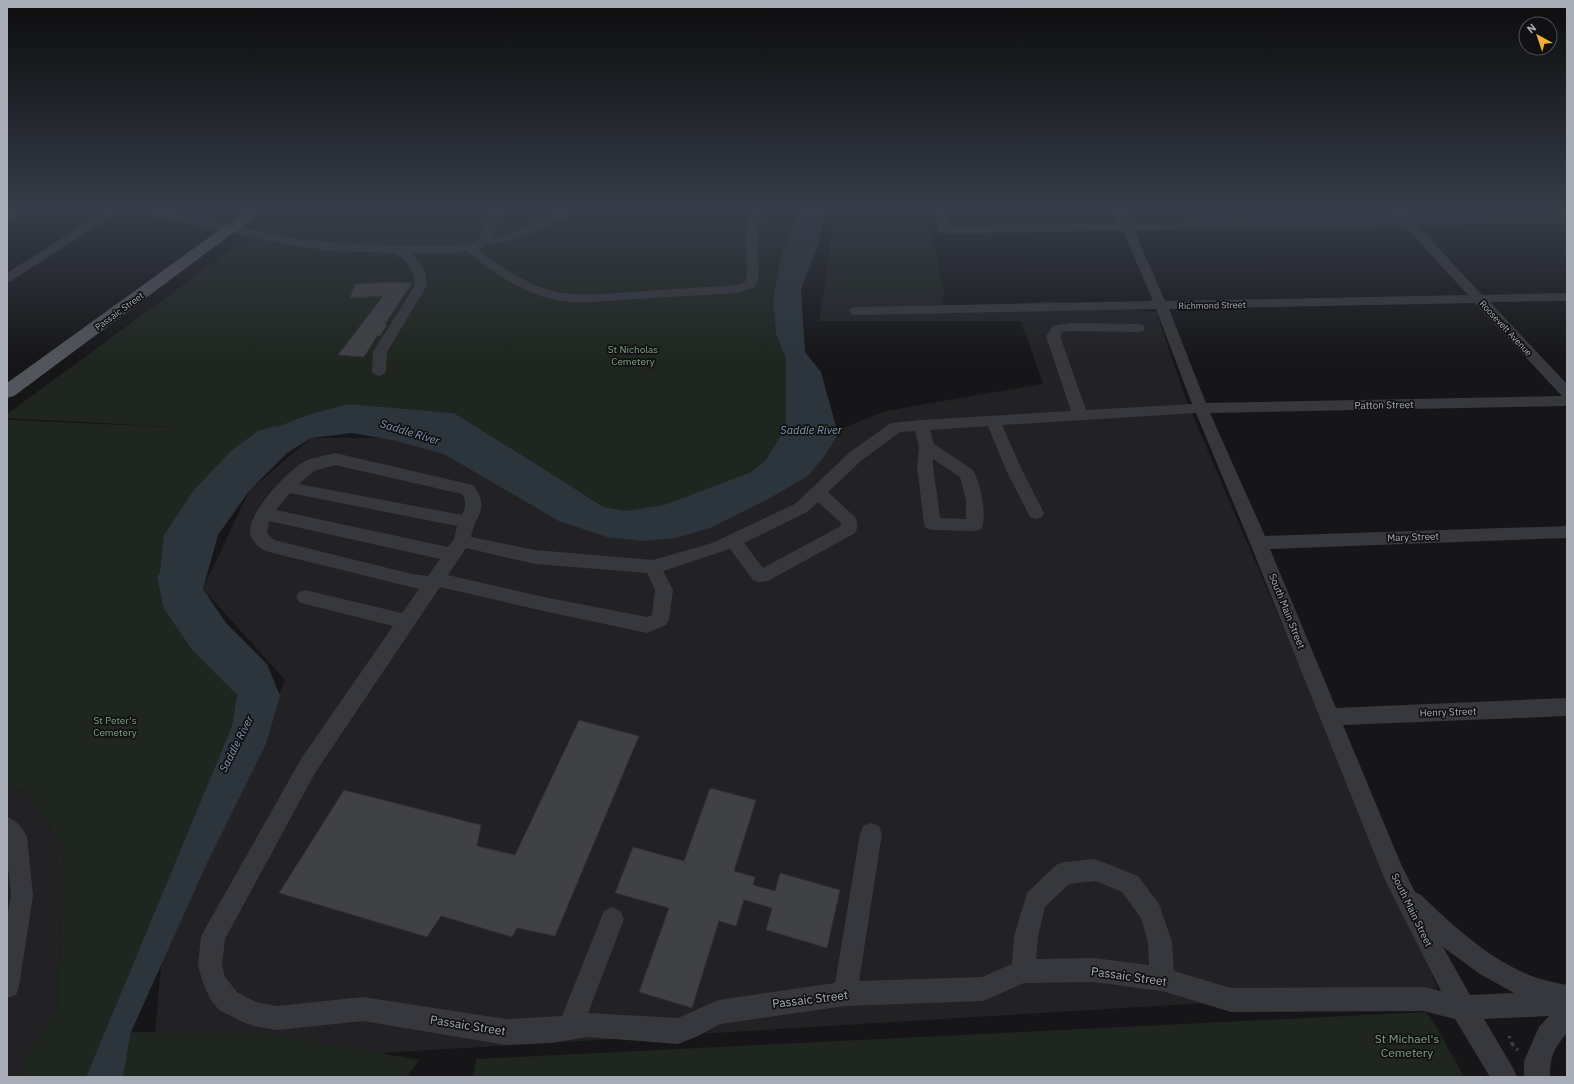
<svg xmlns="http://www.w3.org/2000/svg" width="1574" height="1084" font-family="'IBM Plex Sans',sans-serif">
  <style>
    .built { fill: #222225 }
    .green { fill: #1e261f }
    .water { fill: #2c353c }
    .lines { fill: none; stroke-linecap: round; stroke-linejoin: round }
    .river { fill: #2c353c; fill-rule: evenodd }
    .building { fill: #404145; stroke: #303034 }
    .path { stroke: #3d3f44; stroke-width: 3.5; stroke-dasharray: 2.5 4; stroke-linecap: butt }
    .minor { fill: #37383d; fill-rule: evenodd }
    .major { fill: #53555c; fill-rule: evenodd }
    .labels { text-anchor: middle; dominant-baseline: central; stroke-width: 3.5; stroke-linejoin: round; paint-order: stroke }
    .far-street-label { font-size: 9px; fill: #a8adb8; stroke: #111113 }
    .park-label { font-size: 10px; fill: #7fa381; stroke: #111113 }
    .street-label { font-size: 10px; fill: #a8adb8; stroke: #111113 }
    .water-label { font-size: 11px; font-style: italic; fill: #7f9bb3; stroke: #111113 }
    .near-street-label { font-size: 12px; fill: #a8adb8; stroke: #111113 }
    .near-park-label { font-size: 12px; fill: #7fa381; stroke: #111113 }
  </style>
  <rect width="100%" height="100%" fill="#161618"/>
  <g class="built">
    <path d="M836 210H926L944 292 943 309 1050 301 1156 312 1187 402 1438 989 152 1067 161 966 285 680 203 589 249 491 311 438H418L722 515 828 434 885 411 1043 384 1021 321H819Z"/>
    <path d="M7 788 29 793 64 851 54 1077H7Z"/>
  </g>
  <g class="green">
    <path d="M285 210H800L782 253 776 334 786 359V427L765 461 751 472 664 505 626 511 603 507 541 467 454 413 348 404 307 415 267 431 203 497 157 577 193 651 237 695 232 726 86 1077H20L23 1061 57 1010 64 851 29 793 7 788V420L196 428 7 418V414Z"/>
    <path d="M835 210H926L944 292H830V231Z"/>
    <path d="M1426 1012 1437 1028 1464 1077H473L476 1059Z"/>
    <path d="M131 1032 272 1034 419 1060 407 1077H123Z"/>
  </g>
  <path class="water" d="M800 210H825L818 246 801 289 805 352 821 372 838 434 826 454 808 476 770 498 710 528 675 538 643 541 607 537 559 521 444 454 392 440 352 433 311 438 287 453 249 491 218 535 203 589 226 623 267 664 280 696 266 744 208 861 131 1032 123 1077H86L232 726 237 695 193 651 164 609 157 577 203 497 267 431 307 415 348 404 454 413 541 467 603 507 626 511 664 505 751 472 765 461 786 427V359L776 334 773 299 782 253Z"/>
  <g class="lines">
    <path class="river" d="M276 426 286 428 289 435C285 443 263 455 254 462 237 475 202 517 194 536 191 544 190 570 193 578L188 587 177 590 166 587 160 572 164 535 194 490 232 450 258 431Z"/>
  </g>
  <g class="building">
    <path d="M391 282 412 283 385 324 387 325 380 336H377L364 357 338 355 383 296 350 298 355 284Z"/>
    <path d="M579 720 639 736 555 936 517 928 512 937 441 916 427 937 279 893 344 790 481 825 477 846 515 855Z"/>
    <path d="M710 788 756 800 734 871 755 877 753 885 775 891 780 873 840 890 827 948 766 930 772 908 744 900 736 926 719 921 692 1008 639 992 669 908 615 893 633 847 684 861Z"/>
  </g>
  <g class="lines">
    <g class="path">
      <path d="M1509 1036 1512 1044 1509 1047"/>
      <path d="M1512 1044 1518 1050"/>
    </g>
    <g class="minor">
      <path d="M8 210H21L11 221 7 223V212Z"/>
      <path d="M107 210H121L11 281 7 282V273Z"/>
      <path d="M136 210C186 210 234 228 283 236 341 247 400 245 459 245L474 242 479 239 491 210H503L492 237 505 235 524 228 560 210H575L564 218 533 233 506 242 487 244 478 249C500 266 525 284 552 291 578 297 606 294 632 292 666 290 701 287 736 285L745 282 747 277 745 229 752 210H764L757 229 759 277 755 287 738 293C704 295 669 297 635 299 605 301 574 306 544 297 515 288 490 270 466 251L459 253H411L424 268 427 285 387 352 386 371 384 374 379 376 374 374 372 371 373 352 415 285C414 269 407 261 394 253L330 251 283 244 142 213Z"/>
      <path d="M933 210H945L950 226 1119 223 1112 210H1124L1131 223 1397 218 1390 210H1403L1410 218 1567 215V223L1417 225 1482 295 1567 293V301L1490 302 1567 384V406L1210 413 1265 536 1567 526V538L1270 549 1336 708 1567 698V716L1343 725 1401 864 1415 892 1421 895C1452 925 1488 958 1529 975 1541 980 1554 982 1567 985V1033C1554 1048 1550 1057 1550 1077H1524V1061L1539 1027 1549 1016 1484 1019 1513 1068 1517 1077H1490L1455 1019 1423 1011 1231 1012 1162 991 1094 982 1024 983 983 1001 845 1006 720 1024 696 1037 678 1044 588 1037 550 1043 506 1045 363 1021 277 1030 254 1026 245 1023 219 1010 210 999 202 980 198 965 201 937 205 929 301 759 393 626 305 604 299 602 296 597 299 592 305 590 402 613 419 589 269 552C260 549 249 540 250 530 251 510 286 473 302 463 312 457 324 456 335 453L473 485C491 510 476 511 471 537L535 550 653 560 712 543 795 504 850 452 891 423 921 420 1071 411 1046 336 1053 326 1071 323 1138 324 1143 325 1145 328 1143 331 1138 332 1071 331 1062 332 1060 336 1086 410 1192 404 1156 309 856 315 851 314 849 311 851 308 856 307 1153 301 1123 230 945 234 941 233 939 230ZM1404 225 1468 295 1165 301 1134 230ZM1475 303 1562 396 1206 403 1169 309ZM1196 413 1250 543 1385 880 1441 991 1423 987 1231 988 1174 971 1172 942 1159 904 1138 876 1095 859 1064 862 1056 865 1027 893 1014 936 1012 964 982 977 859 981 882 834 879 826 871 823 863 826 860 834 835 983 718 1000 678 1018 588 1013 624 919 620 911 612 907 604 911 562 1016 506 1019 363 997 277 1006 256 1002 237 992 225 977 222 965 225 939 315 773 440 587 539 610 647 633 666 625 669 620 673 590 663 571 730 549 753 580 759 582 768 581 855 533C858 528 858 523 855 517L828 492 862 460 900 432 915 431 919 447 917 465 924 524 926 528 932 530 975 531 981 529C988 517 980 482 973 470L934 444 930 430 988 426 1006 470 1028 513 1030 517 1036 519 1042 517 1044 513 1022 470 1002 425ZM933 459 960 477 966 500V519L940 518 933 465ZM335 465 462 494C467 502 466 507 462 515L299 484 314 471ZM290 493 457 526 454 539 448 547 276 510ZM818 502 841 523V526L763 568 744 543 807 512ZM269 521 440 559 428 576 412 574 274 540 267 533ZM466 548 535 564 647 573 655 590 652 615 647 617 539 596 448 575ZM1095 881 1122 892 1141 918 1148 942 1149 965 1094 958 1036 959 1038 936 1045 907 1069 884ZM1443 947 1480 974 1514 993 1470 995Z"/>
      <path d="M7 817C17 821 23 827 27 837L33 896 19 986 16 995 7 998V917L11 896 7 858Z"/>
    </g>
    <path class="major" d="M247 210H264L14 396 7 398V383Z"/>
  </g>
  <linearGradient id="sky" x2="0" y2="1"><stop stop-color="#0c0c0d"/><stop offset="0.58" stop-color="#363c48"/><stop offset="1" stop-color="#363c48" stop-opacity="0"/></linearGradient>
  <rect width="1574" height="362" fill="url(#sky)"/>
  <g class="labels">
    <g class="far-street-label">
      <text transform="translate(1212 305) rotate(-1)">Richmond Street</text>
      <text transform="translate(119 311) rotate(-36)">Passaic Street</text>
      <text transform="translate(1506 328) rotate(47)">Roosevelt Avenue</text>
    </g>
    <g class="park-label">
      <text x="633" y="349">St Nicholas<tspan x="633" dy="12">Cemetery</tspan></text>
      <text x="115" y="720">St Peter's<tspan x="115" dy="12">Cemetery</tspan></text>
    </g>
    <g class="street-label">
      <text transform="translate(1384 405) rotate(-1)">Patton Street</text>
      <text transform="translate(1413 537) rotate(-2)">Mary Street</text>
      <text transform="translate(1287 611) rotate(68)">South Main Street</text>
      <text transform="translate(1448 712) rotate(-2)">Henry Street</text>
      <text transform="translate(1412 910) rotate(64)">South Main Street</text>
    </g>
    <g class="water-label">
      <text x="811" y="430">Saddle River</text>
      <text transform="translate(410 432) rotate(17)">Saddle River</text>
      <text transform="translate(236 744) rotate(-63)">Saddle River</text>
    </g>
    <g class="near-street-label">
      <text transform="translate(1129 976) rotate(8)">Passaic Street</text>
      <text transform="translate(810 999) rotate(-7)">Passaic Street</text>
      <text transform="translate(468 1025) rotate(9)">Passaic Street</text>
    </g>
    <g class="near-park-label">
      <text x="1407" y="1038">St Michael's<tspan x="1407" dy="14">Cemetery</tspan></text>
    </g>
  </g>
  <rect width="1574" height="1084" fill="none" stroke="#a8adb8" stroke-width="16"/>
  <g transform="translate(1538 36) rotate(320)"><circle r="19" fill="#111113" stroke="#4d4f55"/>
  <path d="M0-3L7 15L0 10L-7 15Z" fill="#f2b134"/>
  <text y="-6" font-size="11" font-weight="bold" text-anchor="middle" fill="#a8adb8">N</text>
  </g>
</svg>
